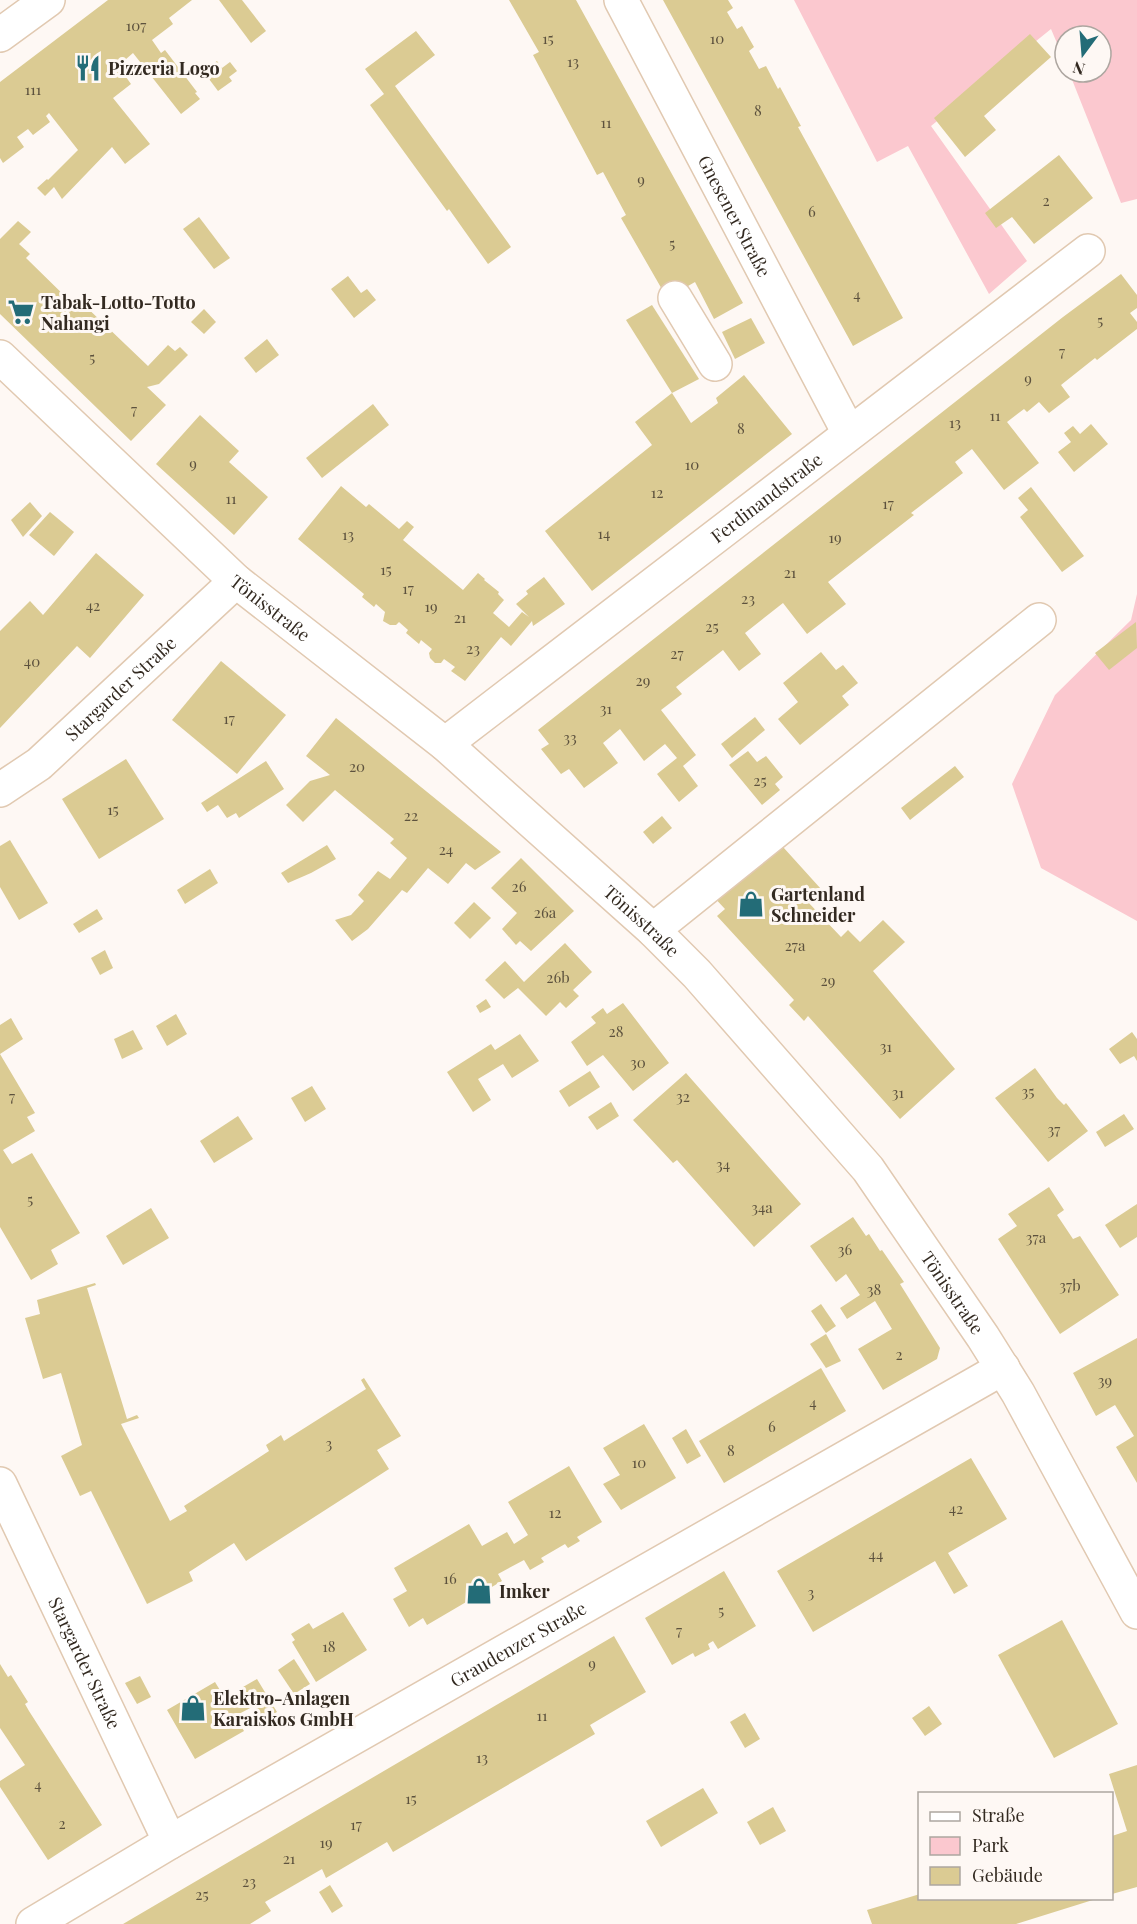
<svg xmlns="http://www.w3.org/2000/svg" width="1137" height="1924" font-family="'Playfair Display',serif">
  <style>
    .green { fill: #fbc8cf }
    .building { fill: #dbcb93 }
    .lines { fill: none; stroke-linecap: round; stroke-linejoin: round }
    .minor-casing { stroke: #e1c9b1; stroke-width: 36 }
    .minor { stroke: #fff; stroke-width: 33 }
    .labels { text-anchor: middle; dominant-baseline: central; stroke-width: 6; stroke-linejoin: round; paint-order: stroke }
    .number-label { font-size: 15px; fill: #5d523e }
    .poi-label { font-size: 18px; font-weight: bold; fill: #332a21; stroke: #fef8f4; text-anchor: start }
    .street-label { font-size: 18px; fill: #332a21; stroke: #fef8f4 }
  </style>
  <rect width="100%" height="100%" fill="#fef8f4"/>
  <g class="green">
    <path d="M794 0H1137V199L1121 203 1069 72H1101V36H1065V62L1051 29 931 126 1027 261 989 294 908 146 877 162Z"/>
    <path d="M1137 594V921L1041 868 1012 784 1055 695 1131 620Z"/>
  </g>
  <g class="building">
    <path d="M108 0H192L169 18 173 24 152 40 161 53 165 50 197 92 195 93 200 99 181 114 133 53 118 66 131 84 113 98 150 144 125 164 112 147 62 199 54 187 45 196 37 188 47 179 48 180 78 150 49 113 46 116 50 122 33 135 28 129 17 137 24 147 3 163 0 158V82Z"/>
    <path d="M219 0H242L266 31 251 43Z"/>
    <path d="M509 0H576L743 303 714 319 695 282 667 298 621 218 626 215 603 172 597 175 533 55 539 52Z"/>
    <path d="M663 0H728L733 8 727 12 737 29 742 26 754 47 749 51 759 69 766 66 778 89 780 87 801 126 798 127 903 318 853 346Z"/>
    <path d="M416 31 435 55 395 86 511 247 488 264 449 209 447 211 370 105 384 94 365 69Z"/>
    <path d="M1030 34 1051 57 984 116 996 130 965 157 934 118Z"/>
    <path d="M217 61 222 68 230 62 237 71 229 77 232 81 218 91 203 71Z"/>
    <path d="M1059 155 1093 198 1034 244 1012 217 996 228 985 213Z"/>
    <path d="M199 217 230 258 214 269 183 229Z"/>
    <path d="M18 221 31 232 19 244 30 254 26 258 75 306 80 301 148 366 168 345 175 351 180 347 188 355 159 384 147 387 166 405 131 441 0 314V239Z"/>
    <path d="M1121 274 1137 295V308L1130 313 1137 322V329L1097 360 1095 358 1061 385 1070 397 1049 413 1039 402 1027 412 1024 409 1007 422 1039 463 1004 490 972 449 955 462 963 473 911 513 914 515 828 582 846 604 807 634 783 603 745 633 761 654 739 671 723 650 676 687 682 694 661 710 696 755 683 766 698 786 679 802 657 774 677 758 665 744 644 761 620 729 603 743 618 763 584 788 569 769 561 774 541 749 549 744 538 730 1063 317Z"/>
    <path d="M348 276 361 293 367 289 376 300 354 318 331 289Z"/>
    <path d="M652 305 699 379 672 393 626 320Z"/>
    <path d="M204 309 216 322 204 334 191 322Z"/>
    <path d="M751 318 765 343 735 359 722 332Z"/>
    <path d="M267 339 279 355 256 373 244 358Z"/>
    <path d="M744 375 792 434 592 591 545 531 652 445 635 422 672 393 691 423 718 403 716 398Z"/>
    <path d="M373 404 389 425 322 478 306 458Z"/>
    <path d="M200 415 239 451 229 462 268 497 234 535 156 464Z"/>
    <path d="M1091 424 1108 444 1074 472 1058 452 1071 442 1064 433 1073 426 1080 434Z"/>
    <path d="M341 486 366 507 369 504 399 529 407 521 414 527 403 540 463 590 478 573 485 579 484 580 499 592 498 594 504 600 493 613 509 627 522 612 529 617 516 604 528 594 526 591 544 577 565 604 533 626 532 621 511 646 501 637 465 681 451 671 455 667 444 659 441 663H435L430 658 429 653 432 649 421 640 419 644 406 633 408 630 399 622 396 625H390L383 621 385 612 376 604 374 607 362 597 364 594 298 539Z"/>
    <path d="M1031 487 1084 556 1062 572 1020 517 1028 510 1018 498Z"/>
    <path d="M30 502 42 516 23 537 11 520Z"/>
    <path d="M50 512 74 532 54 556 29 535Z"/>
    <path d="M96 553 144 595 90 658 77 646 0 728V631L30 601 43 615Z"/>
    <path d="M1136 622 1137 648 1109 670 1095 653Z"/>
    <path d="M821 652 836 670 843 665 858 683 842 696 849 705 800 745 778 719 798 702 783 683Z"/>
    <path d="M221 661 286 715 237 774 172 720Z"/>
    <path d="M755 717 765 730 732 758 721 744Z"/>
    <path d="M336 718 501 852 475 870 466 863 448 884 428 868 407 893 402 890 368 929 352 941 335 920 351 915 364 901 358 895 378 871 390 879 407 858 390 843 394 839 335 790 303 822 286 805 310 781 330 775 306 756Z"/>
    <path d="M748 751 757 762 766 756 783 777 775 784 780 790 762 805 729 765Z"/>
    <path d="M126 759 164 819 99 859 62 799Z"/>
    <path d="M266 761 284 789 239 818 236 813 227 818 218 805 207 812 201 803Z"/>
    <path d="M955 766 964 777 910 820 901 808Z"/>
    <path d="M662 816 672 828 653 844 643 832Z"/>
    <path d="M774 837 821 889 807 901 841 937 848 930 860 942 883 920 905 942 873 971 955 1069 900 1119 808 1016 804 1021 789 1005 794 1000 717 916 725 909 711 894Z"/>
    <path d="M10 840 48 903 19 920 0 887V846Z"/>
    <path d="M327 845 336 859 311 873 288 883 281 873Z"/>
    <path d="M521 858 574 911 531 951 520 941 516 945 502 929 517 913 491 888Z"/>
    <path d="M210 869 218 883 185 904 177 890Z"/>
    <path d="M474 902 491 918 470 939 454 923Z"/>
    <path d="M97 909 103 919 79 933 73 924Z"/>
    <path d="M565 943 592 972 573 990 579 996 566 1008 560 1002 546 1016 518 988 504 999 485 980 505 961 524 982Z"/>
    <path d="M105 950 113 968 100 975 91 958Z"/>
    <path d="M486 999 491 1007 480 1013 476 1006Z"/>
    <path d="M623 1003 669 1063 633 1091 603 1055 587 1066 571 1042 596 1023 591 1017 603 1008 607 1014Z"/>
    <path d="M176 1014 187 1034 167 1046 156 1026Z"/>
    <path d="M11 1018 23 1039 0 1054 35 1113 27 1117 35 1131 3 1150 12 1164 32 1153 80 1233 51 1250 58 1264 31 1280 0 1227V1025Z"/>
    <path d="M133 1030 143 1049 122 1059 114 1039Z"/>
    <path d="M1132 1032 1137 1039V1061L1134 1056 1120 1064 1109 1049Z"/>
    <path d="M520 1034 539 1061 512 1078 503 1064 478 1079 491 1100 473 1112 447 1072 491 1044 495 1050Z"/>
    <path d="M1035 1068 1057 1098 1064 1105 1066 1103 1088 1131 1048 1162 995 1098Z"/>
    <path d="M590 1071 600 1087 569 1107 559 1091Z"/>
    <path d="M686 1073 801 1204 754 1247 677 1160 673 1163 633 1120Z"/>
    <path d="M312 1086 326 1109 305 1122 291 1098Z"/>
    <path d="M611 1102 619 1116 597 1130 588 1117Z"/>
    <path d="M1124 1114 1134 1129 1105 1147 1096 1132Z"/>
    <path d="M238 1116 253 1139 214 1163 200 1141Z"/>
    <path d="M1049 1187 1064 1210 1057 1215 1073 1239 1080 1236 1119 1295 1060 1334 998 1239 1017 1226 1008 1214Z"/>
    <path d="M1137 1204V1237L1120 1248 1105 1225Z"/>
    <path d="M151 1208 169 1238 123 1265 106 1236Z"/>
    <path d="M853 1217 866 1236 869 1234 880 1251 882 1250 904 1282 900 1284 940 1348 937 1359 883 1390 858 1349 892 1329 875 1301 847 1319 840 1308 860 1295 846 1274 836 1282 810 1246Z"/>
    <path d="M95 1283 96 1285 87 1288 127 1419 137 1415 139 1418 121 1424 170 1521 187 1511 184 1506 269 1451 266 1445 281 1435 284 1441 366 1389 361 1380 364 1378 401 1436 377 1450 389 1469 246 1561 234 1543 189 1572 193 1581 147 1604 91 1491 80 1496 61 1456 82 1445 61 1373 43 1379 25 1318 40 1314 37 1300Z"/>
    <path d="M821 1304 836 1326 826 1333 811 1311Z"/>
    <path d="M826 1334 841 1361 826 1368 810 1344Z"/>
    <path d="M1137 1338V1483L1116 1447 1134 1436 1115 1405 1096 1416 1073 1373Z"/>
    <path d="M821 1368 846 1411 724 1483 699 1441Z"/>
    <path d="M644 1424 676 1478 621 1510 603 1484 620 1475 603 1448Z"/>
    <path d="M686 1429 701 1456 687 1464 672 1438Z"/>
    <path d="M971 1458 1007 1519 948 1553 968 1586 954 1594 935 1561 813 1632 777 1571Z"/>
    <path d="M569 1466 602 1522 577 1537 580 1541 568 1548 565 1544 541 1558 544 1562 530 1570 524 1560 498 1574 502 1581 427 1625 423 1618 409 1627 393 1599 407 1591 394 1568 469 1524 482 1546 507 1532 514 1544 528 1535 508 1502Z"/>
    <path d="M724 1571 756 1626 718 1649 713 1641 708 1644 710 1649 695 1657 693 1653 672 1665 645 1618Z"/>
    <path d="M343 1612 367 1650 316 1682 292 1642 295 1640 291 1634 309 1623 313 1629Z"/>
    <path d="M1062 1620 1118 1724 1054 1758 998 1655Z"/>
    <path d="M614 1636 646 1692 590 1725 595 1734 393 1852 387 1842 326 1878 322 1869 265 1902 271 1911 250 1924H123Z"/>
    <path d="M294 1659 310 1684 294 1694 278 1670Z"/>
    <path d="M0 1664 8 1677 11 1675 28 1702 25 1704 29 1711 102 1825 48 1860 0 1787V1781L25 1765 0 1728Z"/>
    <path d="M140 1676 151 1697 137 1704 125 1683Z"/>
    <path d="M257 1679 277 1712 262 1720 254 1706 235 1716 244 1731 195 1759 167 1710 215 1682 229 1705 247 1695 243 1687Z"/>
    <path d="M929 1706 942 1724 925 1736 912 1718Z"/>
    <path d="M745 1713 760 1739 745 1748 730 1722Z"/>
    <path d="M1137 1765V1887L1112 1894V1836L1127 1831 1109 1774Z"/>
    <path d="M703 1788 718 1813 661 1847 646 1821Z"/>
    <path d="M773 1807 786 1831 760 1845 747 1822Z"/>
    <path d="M330 1885 343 1906 332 1913 319 1892Z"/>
    <path d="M920 1894V1899H1096L1016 1924H872L867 1910Z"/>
  </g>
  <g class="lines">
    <g class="minor-casing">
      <g id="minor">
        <path id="s1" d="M621 0 849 433"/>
        <path d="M0 35 48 0"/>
        <path d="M675 298 715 364"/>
        <path id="s2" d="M0 357 236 581 445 744 653 930 697 974 868 1169 983 1337 1018 1393 1137 1612"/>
        <path id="s3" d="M445 744 1088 251"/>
        <path id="s4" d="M0 790 39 764 236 581"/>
        <path d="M653 930 1039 620"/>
        <path id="s5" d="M0 1484 170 1842"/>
        <path id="s6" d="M33 1924 170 1842 1003 1368"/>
      </g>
    </g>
    <use href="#minor" class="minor"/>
  </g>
  <defs>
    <g id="restaurant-bare" transform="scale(2.07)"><path d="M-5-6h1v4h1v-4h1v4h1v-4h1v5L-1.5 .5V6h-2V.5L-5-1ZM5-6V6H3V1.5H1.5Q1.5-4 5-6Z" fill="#236c77" stroke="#fef8f4" stroke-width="2.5" paint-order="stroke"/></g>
    <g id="supermarket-bare" transform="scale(2.07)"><path d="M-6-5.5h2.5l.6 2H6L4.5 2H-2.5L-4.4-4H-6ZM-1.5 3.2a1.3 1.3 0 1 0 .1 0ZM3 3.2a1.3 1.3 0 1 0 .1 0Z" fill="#236c77" stroke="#fef8f4" stroke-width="2.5" paint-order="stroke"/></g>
    <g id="shop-bare" transform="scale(2.07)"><path d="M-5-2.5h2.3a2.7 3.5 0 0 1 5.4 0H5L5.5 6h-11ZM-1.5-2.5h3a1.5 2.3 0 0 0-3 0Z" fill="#236c77" stroke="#fef8f4" stroke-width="2.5" paint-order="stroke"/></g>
  </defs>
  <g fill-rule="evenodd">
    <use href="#restaurant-bare" x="88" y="68"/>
    <use href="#supermarket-bare" x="21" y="312"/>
    <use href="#shop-bare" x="751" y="904"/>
    <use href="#shop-bare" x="479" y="1591"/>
    <use href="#shop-bare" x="193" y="1708"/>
  </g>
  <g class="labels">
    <g class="number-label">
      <text x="136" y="25">107</text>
      <text x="548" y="38">15</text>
      <text x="717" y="38">10</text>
      <text x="573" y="61">13</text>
      <text x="33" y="89">111</text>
      <text x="758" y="110">8</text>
      <text x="606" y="122">11</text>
      <text x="641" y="179">9</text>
      <text x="1046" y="200">2</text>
      <text x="812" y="211">6</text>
      <text x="672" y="243">5</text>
      <text x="857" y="294">4</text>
      <text x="1100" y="320">5</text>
      <text x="1062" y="351">7</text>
      <text x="92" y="357">5</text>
      <text x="1028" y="378">9</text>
      <text x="134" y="409">7</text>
      <text x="995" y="415">11</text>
      <text x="955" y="422">13</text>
      <text x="741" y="428">8</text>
      <text x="193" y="463">9</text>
      <text x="692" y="464">10</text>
      <text x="657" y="492">12</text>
      <text x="231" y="498">11</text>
      <text x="888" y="503">17</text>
      <text x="604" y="533">14</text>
      <text x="348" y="534">13</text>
      <text x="835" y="537">19</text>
      <text x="386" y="569">15</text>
      <text x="790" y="572">21</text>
      <text x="408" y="588">17</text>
      <text x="748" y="598">23</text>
      <text x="93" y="605">42</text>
      <text x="431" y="606">19</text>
      <text x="460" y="617">21</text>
      <text x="712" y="626">25</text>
      <text x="473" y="648">23</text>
      <text x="677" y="653">27</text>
      <text x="32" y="661">40</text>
      <text x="643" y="680">29</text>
      <text x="606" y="708">31</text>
      <text x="229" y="718">17</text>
      <text x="570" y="737">33</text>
      <text x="357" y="766">20</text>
      <text x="760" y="780">25</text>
      <text x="113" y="809">15</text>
      <text x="411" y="815">22</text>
      <text x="446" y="849">24</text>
      <text x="519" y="886">26</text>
      <text x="545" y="912">26a</text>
      <text x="795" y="945">27a</text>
      <text x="558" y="977">26b</text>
      <text x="828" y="980">29</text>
      <text x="616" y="1031">28</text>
      <text x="886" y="1046">31</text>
      <text x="638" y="1062">30</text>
      <text x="1028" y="1091">35</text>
      <text x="898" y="1092">31</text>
      <text x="12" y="1096">7</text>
      <text x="683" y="1096">32</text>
      <text x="1054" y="1129">37</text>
      <text x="723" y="1164">34</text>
      <text x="30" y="1199">5</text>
      <text x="762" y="1207">34a</text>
      <text x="1036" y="1237">37a</text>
      <text x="845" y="1249">36</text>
      <text x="1070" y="1285">37b</text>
      <text x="874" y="1289">38</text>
      <text x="899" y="1354">2</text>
      <text x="1105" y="1380">39</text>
      <text x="813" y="1402">4</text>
      <text x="772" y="1426">6</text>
      <text x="329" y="1443">3</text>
      <text x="731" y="1450">8</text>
      <text x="639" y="1462">10</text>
      <text x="956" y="1508">42</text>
      <text x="555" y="1512">12</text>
      <text x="876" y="1554">44</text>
      <text x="450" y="1578">16</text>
      <text x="811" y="1592">3</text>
      <text x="721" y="1610">5</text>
      <text x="679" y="1630">7</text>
      <text x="329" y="1646">18</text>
      <text x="592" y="1663">9</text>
      <text x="542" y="1715">11</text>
      <text x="482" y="1757">13</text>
      <text x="38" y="1784">4</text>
      <text x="411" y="1798">15</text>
      <text x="62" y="1823">2</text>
      <text x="356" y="1824">17</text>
      <text x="326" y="1842">19</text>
      <text x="289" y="1858">21</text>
      <text x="249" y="1881">23</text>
      <text x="202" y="1894">25</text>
    </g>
    <g class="poi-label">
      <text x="108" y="68">Pizzeria Logo</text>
      <text x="41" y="302">Tabak-Lotto-Totto<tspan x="41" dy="21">Nahangi</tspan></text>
      <text x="771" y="894">Gartenland<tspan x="771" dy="21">Schneider</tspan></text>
      <text x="499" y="1591">Imker</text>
      <text x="213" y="1698">Elektro-Anlagen<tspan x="213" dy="21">Karaiskos GmbH</tspan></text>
    </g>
    <g class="street-label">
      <text stroke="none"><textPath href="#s1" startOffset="244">Gnesener Straße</textPath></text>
      <text stroke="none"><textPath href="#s3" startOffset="405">Ferdinandstraße</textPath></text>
      <text stroke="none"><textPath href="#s2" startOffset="369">Tönisstraße</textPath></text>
      <text stroke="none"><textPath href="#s4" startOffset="158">Stargarder Straße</textPath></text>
      <text stroke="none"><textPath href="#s2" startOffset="855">Tönisstraße</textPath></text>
      <text stroke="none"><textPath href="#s2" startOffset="1341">Tönisstraße</textPath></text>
      <text stroke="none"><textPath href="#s6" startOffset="560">Graudenzer Straße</textPath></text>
      <text stroke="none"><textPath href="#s5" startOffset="198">Stargarder Straße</textPath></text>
    </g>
  </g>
  <rect x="918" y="1792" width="195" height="108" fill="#fef8f4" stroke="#ada6a0" stroke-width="1.5"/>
  <rect x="930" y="1812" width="30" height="9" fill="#ffffff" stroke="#ada6a0" stroke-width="1.5"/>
  <text x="972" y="1822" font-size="18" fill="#332a21">Straße</text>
  <rect x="930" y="1837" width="30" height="18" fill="#fbc8cf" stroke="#ada6a0" stroke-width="1.5"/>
  <text x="972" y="1852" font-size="18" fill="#332a21">Park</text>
  <rect x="930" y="1867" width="30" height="18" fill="#dbcb93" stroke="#ada6a0" stroke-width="1.5"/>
  <text x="972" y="1882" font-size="18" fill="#332a21">Gebäude</text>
  <g transform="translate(1083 54) rotate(196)"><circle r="28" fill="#fef8f4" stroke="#ada6a0" stroke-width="1.5"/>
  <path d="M0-4.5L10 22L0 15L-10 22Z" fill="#236c77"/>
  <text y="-9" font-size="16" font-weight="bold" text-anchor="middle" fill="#332a21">N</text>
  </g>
</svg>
